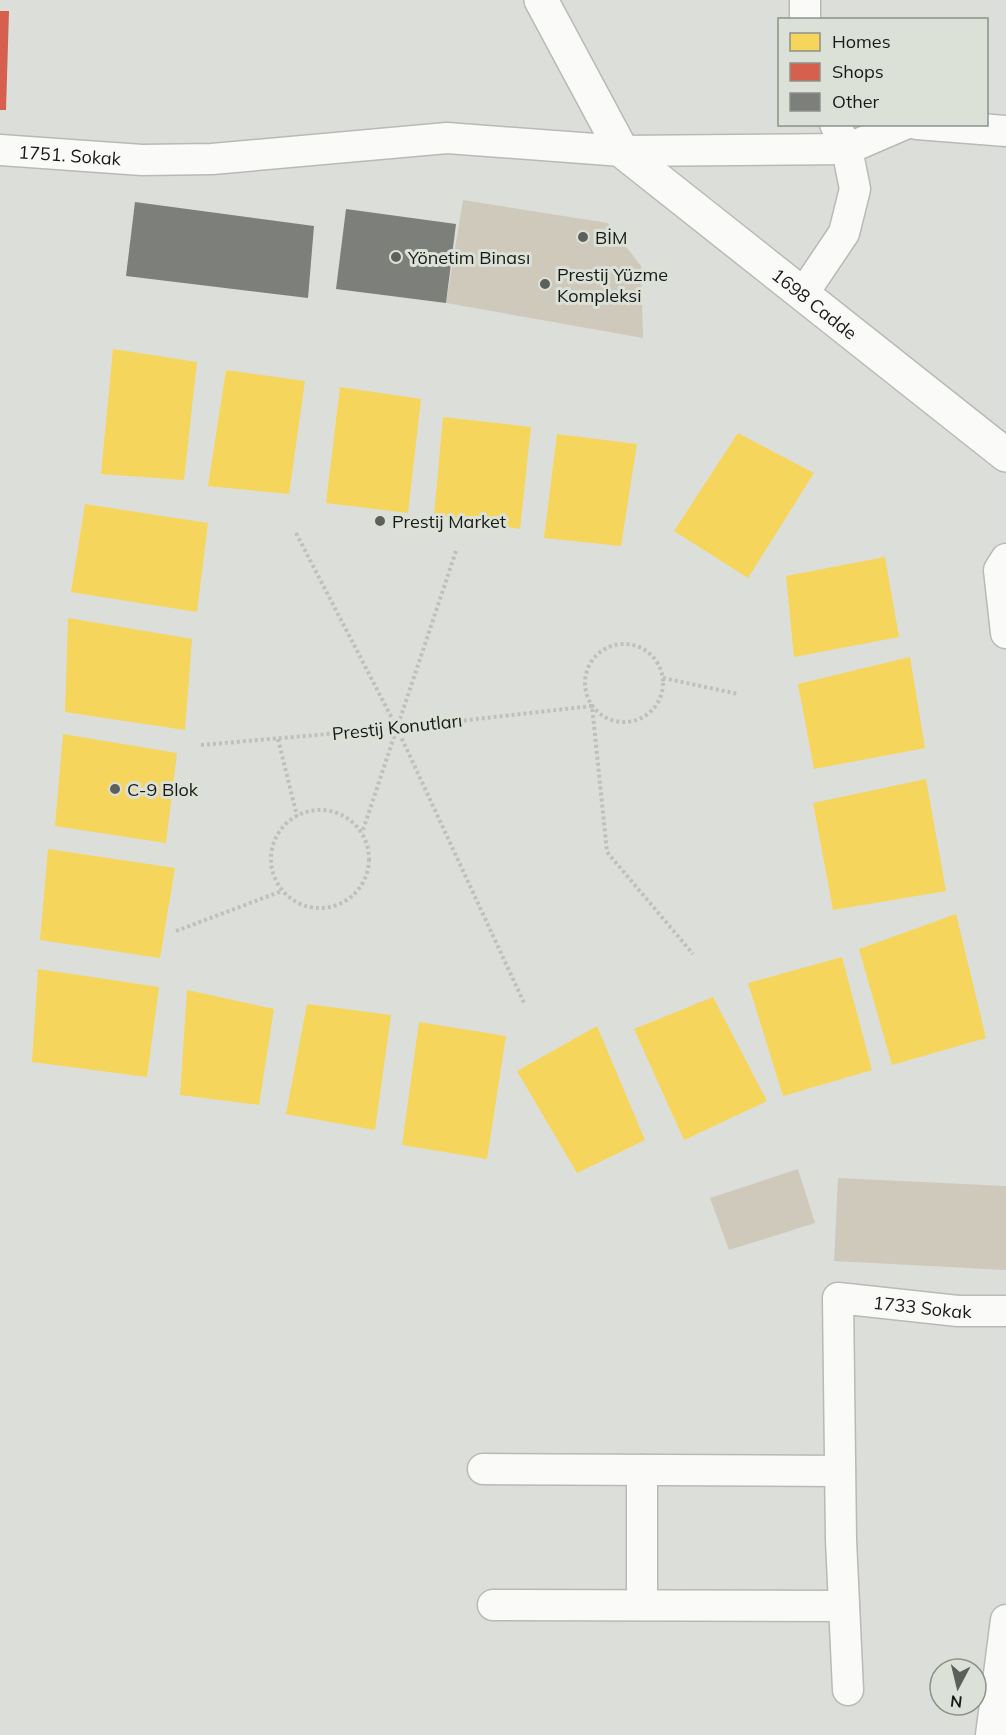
<svg xmlns="http://www.w3.org/2000/svg" width="1006" height="1735" font-family="Mulish,sans-serif">
  <style>
    .green { fill: #cfc9bc }
    .homes { fill: #f6d55c }
    .shops { fill: #d6604d }
    .building { fill: #7d7f7a }
    .lines { fill: none; stroke-linecap: round; stroke-linejoin: round }
    .minor-casing { stroke: #b7bab5; stroke-width: 33 }
    .tertiary-casing { stroke: #b7bab5; stroke-width: 36 }
    .path { stroke: #bfc0be; stroke-width: 4; stroke-dasharray: 3 3; stroke-linecap: butt }
    .minor { stroke: #fafaf9; stroke-width: 30 }
    .tertiary { stroke: #fafaf9; stroke-width: 33 }
    .poi-dot { fill: #5d5f5b; stroke: #dbe1d7; stroke-width: 2 }
    .labels { text-anchor: middle; dominant-baseline: central; stroke-width: 6; stroke-linejoin: round; paint-order: stroke }
    .street-label { font-size: 18px; fill: #181a17; stroke: #dbe1d7 }
    .poi-label { font-size: 18px; fill: #181a17; stroke: #dbe1d7; text-anchor: start }
  </style>
  <rect width="100%" height="100%" fill="#dcdfd9"/>
  <g class="green">
    <path d="M463 200 608 223 641 266 643 338 446 303Z"/>
    <path d="M798 1169 815 1223 729 1250 710 1198Z"/>
    <path d="M838 1178 1006 1186V1270L834 1261Z"/>
  </g>
  <g class="homes">
    <path d="M113 349 197 362 184 480 101 474Z"/>
    <path d="M226 370 305 381 289 494 208 486Z"/>
    <path d="M340 387 421 399 408 513 326 503Z"/>
    <path d="M443 417 531 427 520 529 434 515Z"/>
    <path d="M738 433 814 473 748 578 674 531Z"/>
    <path d="M557 434 637 444 621 546 544 538Z"/>
    <path d="M85 504 208 523 197 612 71 592Z"/>
    <path d="M885 557 899 637 794 657 786 576Z"/>
    <path d="M68 618 192 639 185 730 65 712Z"/>
    <path d="M910 657 925 748 814 769 798 684Z"/>
    <path d="M63 734 177 753 166 843 55 826Z"/>
    <path d="M926 779 946 891 833 910 813 803Z"/>
    <path d="M48 849 175 868 160 958 40 940Z"/>
    <path d="M956 914 986 1038 892 1065 859 949Z"/>
    <path d="M842 957 872 1070 783 1096 748 983Z"/>
    <path d="M38 969 159 987 147 1077 32 1062Z"/>
    <path d="M187 990 274 1009 259 1105 180 1095Z"/>
    <path d="M713 997 767 1101 684 1140 634 1029Z"/>
    <path d="M307 1004 391 1015 375 1130 286 1114Z"/>
    <path d="M419 1022 506 1036 487 1159 402 1145Z"/>
    <path d="M597 1026 645 1140 577 1173 517 1071Z"/>
  </g>
  <path class="shops" d="M0 11H9L6 110H0Z"/>
  <g class="building">
    <path d="M135 202 314 226 308 298 126 276Z"/>
    <path d="M346 209 456 224 446 303 336 289Z"/>
  </g>
  <g class="lines">
    <g class="minor-casing">
      <g id="minor">
        <path d="M805 0V20"/>
        <path d="M917 124 1006 131"/>
        <path id="s1" d="M0 150 142 160 212 159 447 138 622 151 847 149 905 124"/>
        <path d="M803 294 844 233 855 189 847 149 835 124"/>
        <path d="M1006 559 999 570 1006 633"/>
        <path d="M483 1469 840 1471"/>
        <path d="M642 1470V1605"/>
        <path d="M493 1605 844 1606"/>
        <path id="s2" d="M848 1690 841 1540 838 1298 958 1311H1006"/>
        <path d="M991 1735 1006 1620"/>
      </g>
    </g>
    <g class="tertiary-casing">
      <g id="tertiary">
        <path id="s3" d="M541 0 622 151 1006 455"/>
      </g>
    </g>
    <g class="path">
      <path d="M296 533 397 728 362 833"/>
      <path d="M456 551 397 728 525 1005"/>
      <circle cx="624" cy="683" r="39"/>
      <path d="M663 678 738 694"/>
      <path d="M278 739 297 816"/>
      <path d="M201 745 397 728 592 706 607 852 693 954"/>
      <circle cx="320" cy="859" r="49"/>
      <path d="M176 931 282 891"/>
    </g>
    <use href="#minor" class="minor"/>
    <use href="#tertiary" class="tertiary"/>
  </g>
  <g class="poi-dot">
    <circle cx="583" cy="237" r="6"/>
    <circle cx="396" cy="257" r="6"/>
    <circle cx="545" cy="284" r="6"/>
    <circle cx="380" cy="521" r="6"/>
    <circle cx="115" cy="789" r="6"/>
  </g>
  <g class="labels">
    <g class="street-label">
      <text stroke="none"><textPath href="#s1" startOffset="70">1751. Sokak</textPath></text>
      <text stroke="none"><textPath href="#s3" startOffset="417">1698 Cadde</textPath></text>
      <text transform="translate(397 727) rotate(-6)">Prestij Konutları</text>
      <text stroke="none"><textPath href="#s2" startOffset="477">1733 Sokak</textPath></text>
    </g>
    <g class="poi-label">
      <text x="595" y="237">BİM</text>
      <text x="408" y="257">Yönetim Binası</text>
      <text x="557" y="274">Prestij Yüzme<tspan x="557" dy="21">Kompleksi</tspan></text>
      <text x="392" y="521">Prestij Market</text>
      <text x="127" y="789">C-9 Blok</text>
    </g>
  </g>
  <rect x="778" y="18" width="210" height="108" fill="#dbe1d7" stroke="#8d918a" stroke-width="1.5"/>
  <rect x="790" y="33" width="30" height="18" fill="#f6d55c" stroke="#8d918a" stroke-width="1.5"/>
  <text x="832" y="48" font-size="18" fill="#181a17">Homes</text>
  <rect x="790" y="63" width="30" height="18" fill="#d6604d" stroke="#8d918a" stroke-width="1.5"/>
  <text x="832" y="78" font-size="18" fill="#181a17">Shops</text>
  <rect x="790" y="93" width="30" height="18" fill="#7d7f7a" stroke="#8d918a" stroke-width="1.5"/>
  <text x="832" y="108" font-size="18" fill="#181a17">Other</text>
  <g transform="translate(958 1687) rotate(187)"><circle r="28" fill="#dbe1d7" stroke="#8d918a" stroke-width="1.5"/>
  <path d="M0-4.5L10 22L0 15L-10 22Z" fill="#5d5f5b"/>
  <text y="-9" font-size="16" font-weight="bold" text-anchor="middle" fill="#181a17">N</text>
  </g>
</svg>
